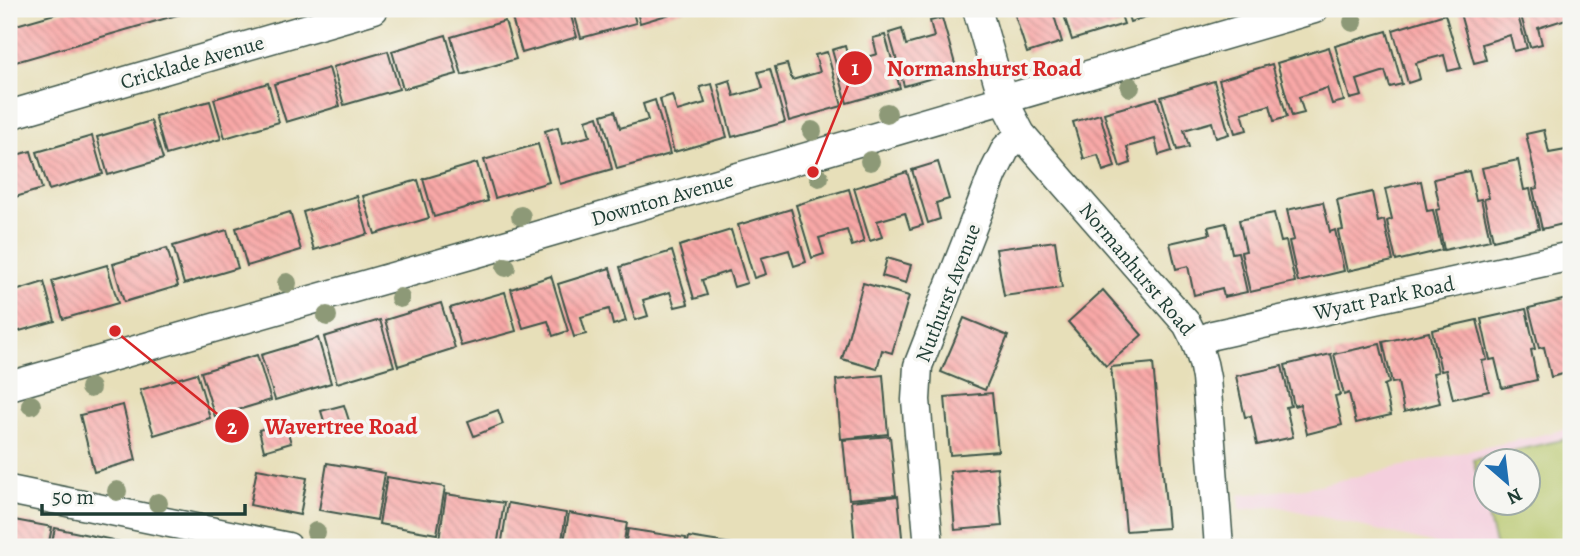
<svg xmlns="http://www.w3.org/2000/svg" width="1580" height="556" font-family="Alegreya,serif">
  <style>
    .built { fill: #f4cfdd; fill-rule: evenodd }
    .park { fill: #b5c568; stroke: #6a814e; stroke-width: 2; fill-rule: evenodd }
    .building { fill: url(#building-back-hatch) }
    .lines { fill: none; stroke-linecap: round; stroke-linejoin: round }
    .minor-casing { stroke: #3d5548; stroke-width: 31 }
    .minor { stroke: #fff; stroke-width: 28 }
    .tree { fill: #8d9977 }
    .labels { text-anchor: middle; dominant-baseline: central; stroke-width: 7; stroke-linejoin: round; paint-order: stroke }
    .street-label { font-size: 21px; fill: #1f3d34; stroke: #f6f6f2 }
    .leader { fill: none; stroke: #d62828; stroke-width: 2.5 }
    .callout-dot { fill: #d62828; stroke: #f6f6f2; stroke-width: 2.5 }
    .mark-label { font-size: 21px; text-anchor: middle; font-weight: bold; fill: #fff }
    .callout-label { font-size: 23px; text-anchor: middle; font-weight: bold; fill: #d62828; stroke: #f6f6f2; stroke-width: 7; stroke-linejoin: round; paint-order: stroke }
  </style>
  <defs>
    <pattern id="building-back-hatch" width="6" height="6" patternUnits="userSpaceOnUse" patternTransform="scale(1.75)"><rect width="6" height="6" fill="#f9a8a7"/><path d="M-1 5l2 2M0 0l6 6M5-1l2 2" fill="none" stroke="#c98a89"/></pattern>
  </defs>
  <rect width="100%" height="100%" fill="#f6f6f2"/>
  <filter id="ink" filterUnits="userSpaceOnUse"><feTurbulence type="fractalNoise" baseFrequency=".0143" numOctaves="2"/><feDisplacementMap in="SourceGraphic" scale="14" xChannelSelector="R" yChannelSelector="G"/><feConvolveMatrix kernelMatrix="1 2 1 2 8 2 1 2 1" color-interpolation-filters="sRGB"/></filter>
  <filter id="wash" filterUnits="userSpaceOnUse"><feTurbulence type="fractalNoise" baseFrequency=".00686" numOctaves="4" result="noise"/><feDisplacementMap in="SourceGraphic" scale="28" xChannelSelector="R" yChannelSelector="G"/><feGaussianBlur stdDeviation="1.57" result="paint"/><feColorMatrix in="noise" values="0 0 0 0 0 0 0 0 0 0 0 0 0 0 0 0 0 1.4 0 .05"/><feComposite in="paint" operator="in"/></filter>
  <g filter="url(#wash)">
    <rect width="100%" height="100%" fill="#e7dfb9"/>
    <path class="built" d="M1571 428V547H1448L1276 506 1240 510 1239 495 1305 488ZM1486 462H1528V504H1486Z"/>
    <path class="park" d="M1571 438V547H1496L1473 460ZM1486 462H1528V504H1486Z"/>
    <g id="blocks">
      <g class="building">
        <path d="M72 9H191V11L9 64V27Z"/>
        <path d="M531 9H569L577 37 522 53 511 15Z"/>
        <path d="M573 9H632L636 23 581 38Z"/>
        <path d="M636 9H687L640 23Z"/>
        <path d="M1013 9H1027L1028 12 1038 9H1052L1062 42 1027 53Z"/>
        <path d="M1062 9H1119L1124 24 1072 40Z"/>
        <path d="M1126 9H1170L1130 22Z"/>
        <path d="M1464 9H1516L1527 48 1514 51 1510 35 1482 44 1486 60 1474 63 1459 10Z"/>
        <path d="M1519 9H1571V37L1566 19 1538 28 1542 44 1530 47Z"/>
        <path d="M1445 14 1461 68 1448 71 1444 55 1429 59 1416 63 1420 79 1408 83 1393 30Z"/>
        <path d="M942 18 957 71 904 86 889 33 902 29 906 45 934 37 930 21Z"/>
        <path d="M505 21 516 59 462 75 451 37Z"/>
        <path d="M1387 31 1402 84 1390 87 1385 71 1357 80 1362 96 1350 99 1335 46Z"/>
        <path d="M446 35 457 74 403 89 392 51Z"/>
        <path d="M885 35 900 88 847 103 832 50 845 46 849 62 877 54 873 38Z"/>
        <path d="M1329 47 1344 101 1332 104 1327 88 1299 97 1304 113 1292 116 1277 63Z"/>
        <path d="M388 51 399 89 344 105 333 67Z"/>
        <path d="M827 52 842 106 789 121 775 67 787 64 792 80 820 72 815 55Z"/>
        <path d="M1272 64 1287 117 1274 121 1270 105 1242 113 1247 130 1235 133 1219 80Z"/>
        <path d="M329 68 340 106 286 122 274 84Z"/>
        <path d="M770 69 785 122 732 137 718 84 730 80 734 96 763 88 758 72Z"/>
        <path d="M1214 81 1229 134 1216 138 1212 122 1184 130 1189 147 1177 150 1161 97Z"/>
        <path d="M268 83 279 122 225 138 214 99Z"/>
        <path d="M712 84 727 137 674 152 660 99 672 95 677 111 705 103 700 87Z"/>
        <path d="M1157 98 1172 151 1159 155 1155 139 1127 147 1131 163 1120 167 1104 113Z"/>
        <path d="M655 100 670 154 617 169 602 115 615 111 620 128 648 120 643 104Z"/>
        <path d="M210 101 221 139 166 155 155 116Z"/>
        <path d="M1100 114 1115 167 1103 171 1098 155 1084 159 1073 122Z"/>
        <path d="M598 116 612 169 560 184 545 131 558 127 562 144 590 136 586 120Z"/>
        <path d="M151 121 163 159 108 175 97 137Z"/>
        <path d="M1544 130 1549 153 1566 150 1571 171V222L1542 229 1533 189 1538 188 1526 134Z"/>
        <path d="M92 136 103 174 49 190 37 152Z"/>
        <path d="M538 144 549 182 495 198 484 160Z"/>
        <path d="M31 151 42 189 9 199V157Z"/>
        <path d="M1518 160 1524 190 1530 189 1539 229 1493 240 1484 199 1489 198 1482 168Z"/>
        <path d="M938 162 949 199 936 203 940 219 928 223 912 170Z"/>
        <path d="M477 163 488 201 434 217 423 179Z"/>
        <path d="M1469 171 1476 200 1481 199 1490 240 1444 250 1436 210 1440 209 1434 179Z"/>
        <path d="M907 172 923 225 910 229 905 213 877 221 882 237 870 241 854 188Z"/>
        <path d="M418 180 429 218 375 234 363 196Z"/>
        <path d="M1421 181 1427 211 1433 210 1442 250 1396 261 1387 221 1392 219 1385 189Z"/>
        <path d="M849 189 864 242 852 246 847 230 819 238 824 254 812 258 796 205Z"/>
        <path d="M1372 192 1378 222 1384 220 1393 261 1347 271 1338 231 1343 230 1337 200Z"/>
        <path d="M357 196 368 234 314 250 303 212Z"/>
        <path d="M1323 202 1330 232 1335 230 1344 271 1298 282 1289 241 1294 240 1287 210Z"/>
        <path d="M791 209 806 262 794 266 789 250 761 258 766 274 754 278 738 225Z"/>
        <path d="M290 212 301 250 247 266 236 228Z"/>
        <path d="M1274 213 1281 242 1286 241 1295 282 1250 292 1241 252 1246 251 1239 220Z"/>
        <path d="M1226 223 1232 253 1238 252 1247 292 1224 297 1222 288 1194 295 1188 266 1176 269 1170 243 1210 234 1208 227Z"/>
        <path d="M227 230 238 268 184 284 173 246Z"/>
        <path d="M731 230 747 283 734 287 729 271 702 280 707 295 694 299 679 246Z"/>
        <path d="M1055 241 1062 288 1004 296 996 249Z"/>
        <path d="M167 248 178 286 124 302 113 264Z"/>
        <path d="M672 251 688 304 675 307 670 292 643 300 648 316 635 320 620 267Z"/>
        <path d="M887 258 911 265 906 283 882 276Z"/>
        <path d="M107 265 118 303 63 319 52 281Z"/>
        <path d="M610 268 626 321 613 325 609 309 581 317 586 334 574 337 558 284Z"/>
        <path d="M551 276 568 331 553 336 548 321 523 328 511 289Z"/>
        <path d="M44 282 55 321 9 334V293Z"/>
        <path d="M863 283 909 296 892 353 882 350 877 369 842 359Z"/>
        <path d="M1103 290 1142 335 1106 366 1068 322Z"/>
        <path d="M505 292 516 331 461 346 450 308Z"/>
        <path d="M1571 298V372L1551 377 1544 347 1539 348 1529 308Z"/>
        <path d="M441 303 455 348 398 366 385 320Z"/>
        <path d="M1526 309 1535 349 1531 350 1537 380 1502 388 1495 359 1490 360 1481 319Z"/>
        <path d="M964 318 1008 336 985 390 941 372Z"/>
        <path d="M380 320 394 366 337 383 324 337Z"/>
        <path d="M1477 320 1487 360 1482 361 1489 391 1453 399 1446 370 1441 371 1432 330Z"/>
        <path d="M1429 332 1438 372 1433 373 1440 403 1404 412 1398 382 1392 383 1383 342Z"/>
        <path d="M318 338 331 383 275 400 261 355Z"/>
        <path d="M1380 344 1389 383 1384 385 1391 415 1356 423 1349 393 1344 395 1334 354Z"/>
        <path d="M1331 354 1340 395 1335 396 1342 425 1307 434 1300 404 1294 406 1285 365Z"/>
        <path d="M257 355 271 400 215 417 201 372Z"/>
        <path d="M1153 363 1168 528 1126 531 1111 367Z"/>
        <path d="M1282 366 1291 406 1286 407 1293 437 1257 445 1251 416 1245 417 1236 376Z"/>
        <path d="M197 373 210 418 154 435 140 390Z"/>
        <path d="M883 375 888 434 841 439 836 380Z"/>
        <path d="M992 393 998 451 950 455 945 397Z"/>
        <path d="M123 405 136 460 94 472 80 415Z"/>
        <path d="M344 405 351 427 328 434 321 411Z"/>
        <path d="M498 410 503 424 474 436 468 421Z"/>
        <path d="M285 422 291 443 264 451 259 430Z"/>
        <path d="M890 436 896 495 849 499 843 440Z"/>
        <path d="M327 463 385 473 377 520 319 510Z"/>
        <path d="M997 467 1002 526 955 530 950 471Z"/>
        <path d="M257 469 307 478 300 515 250 505Z"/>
        <path d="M387 477 445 487 437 534 379 524Z"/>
        <path d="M446 494 504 503 497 547H480L439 540Z"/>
        <path d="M898 496 903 547H855L851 501Z"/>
        <path d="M508 503 566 513 561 547H501Z"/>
        <path d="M569 513 627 523 623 547H563Z"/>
        <path d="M9 519 52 527 48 547H9Z"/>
        <path d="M55 528 113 540 111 547H51Z"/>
        <path d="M628 529 686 538 685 547H625Z"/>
        <path d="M689 537 746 546V547H687Z"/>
        <path d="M116 541 140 546V547H114Z"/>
      </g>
    </g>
  </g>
  <g filter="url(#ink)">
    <use href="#blocks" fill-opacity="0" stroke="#3d5548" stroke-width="2"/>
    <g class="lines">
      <g class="minor-casing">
        <g id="minor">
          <path d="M977 9 1003 99 1021 134 1187 324C1197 342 1203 357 1206 378L1219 547"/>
          <path d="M9 115 374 9"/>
          <path d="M1197 342 1213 335 1571 256"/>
          <path d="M9 386 512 243 1314 9"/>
          <path d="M9 490 288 547"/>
          <path d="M929 547 916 400 918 366 993 174 1006 148 1021 134"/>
        </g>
      </g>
      <use href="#minor" class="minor"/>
    </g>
    <g class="tree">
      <circle cx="1353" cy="22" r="10"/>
      <circle cx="1130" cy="87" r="10"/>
      <circle cx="887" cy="113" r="10"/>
      <circle cx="812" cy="131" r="10"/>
      <circle cx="870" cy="161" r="10"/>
      <circle cx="819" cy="177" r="10"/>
      <circle cx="521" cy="216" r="10"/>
      <circle cx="506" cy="267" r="10"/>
      <circle cx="287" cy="283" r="10"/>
      <circle cx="400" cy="298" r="10"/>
      <circle cx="327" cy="316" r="10"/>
      <circle cx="90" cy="388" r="10"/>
      <circle cx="31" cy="405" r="10"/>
      <circle cx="117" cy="491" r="10"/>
      <circle cx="158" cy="503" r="10"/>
      <circle cx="316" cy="532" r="10"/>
    </g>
  </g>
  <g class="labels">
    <g class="street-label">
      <text transform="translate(192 62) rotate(-16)">Cricklade Avenue</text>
      <text transform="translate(662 199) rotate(-16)">Downton Avenue</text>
      <text transform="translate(1137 269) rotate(50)">Normanhurst Road</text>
      <text transform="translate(948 293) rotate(-69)">Nuthurst Avenue</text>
      <text transform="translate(1384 298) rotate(-12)">Wyatt Park Road</text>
    </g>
  </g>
  <path class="leader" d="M813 172L855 68M115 331L232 426"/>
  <g class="callout-dot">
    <circle cx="813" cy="172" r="7"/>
    <circle cx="115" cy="331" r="7"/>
    <circle cx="855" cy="68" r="18"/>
    <circle cx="232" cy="426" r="18"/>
  </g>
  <g class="mark-label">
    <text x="855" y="75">1</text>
    <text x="232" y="434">2</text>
  </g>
  <g class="callout-label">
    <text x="984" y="76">Normanshurst Road</text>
    <text x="341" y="434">Wavertree Road</text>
  </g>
  <rect width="1580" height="556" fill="none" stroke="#f6f6f2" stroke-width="35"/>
  <g transform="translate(1507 482) rotate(152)"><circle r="33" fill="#f6f6f2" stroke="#a0aca6" stroke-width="2"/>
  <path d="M0-5L12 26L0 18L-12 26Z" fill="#1f6fb2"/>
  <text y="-10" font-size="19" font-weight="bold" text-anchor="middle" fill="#1f3d34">N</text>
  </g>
  <path d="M42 504v10h203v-10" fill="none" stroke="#1f3d34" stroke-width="3.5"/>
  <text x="52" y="504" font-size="21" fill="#1f3d34" stroke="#f6f6f2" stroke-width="5" paint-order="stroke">50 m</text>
</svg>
